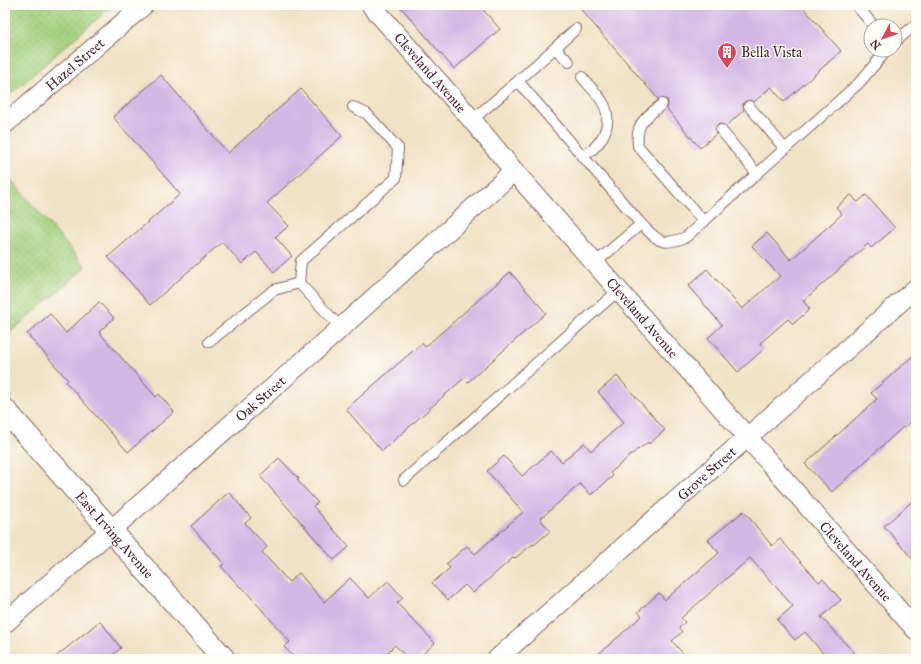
<svg xmlns="http://www.w3.org/2000/svg" width="921" height="664" font-family="'IM FELL Great Primer',serif">
  <style>
    .green { fill: url(#green-dots); stroke: #767754 }
    .building { fill: #d3b7e5 }
    .lines { fill: none; stroke-linecap: round; stroke-linejoin: round }
    .service-casing { stroke: #846361; stroke-width: 12 }
    .minor-casing { stroke: #846361; stroke-width: 21 }
    .tertiary-casing { stroke: #846361; stroke-width: 24 }
    .service { stroke: #fff; stroke-width: 10 }
    .minor { stroke: #fff; stroke-width: 19 }
    .tertiary { stroke: #fff; stroke-width: 22 }
    .labels { text-anchor: middle; dominant-baseline: central; stroke-width: 3; stroke-linejoin: round; paint-order: stroke }
    .poi-label { font-size: 14px; fill: #4a1f2b; stroke: #fdfcf7; text-anchor: start }
    .street-label { font-size: 14px; fill: #4a1f2b; stroke: #fdfcf7 }
  </style>
  <defs>
    <pattern id="green-dots" width="8" height="8" patternUnits="userSpaceOnUse"><rect width="8" height="8" fill="#a2cf7c"/><path d="M2 2h.1M6 6h.1" fill="none" stroke="#8db16b" stroke-width="1.8" stroke-linecap="round"/></pattern>
  </defs>
  <rect width="100%" height="100%" fill="#fdfcf7"/>
  <filter id="ink" filterUnits="userSpaceOnUse"><feTurbulence type="fractalNoise" baseFrequency=".025" numOctaves="2"/><feDisplacementMap in="SourceGraphic" scale="8" xChannelSelector="R" yChannelSelector="G"/><feConvolveMatrix kernelMatrix="1 2 1 2 8 2 1 2 1" color-interpolation-filters="sRGB"/></filter>
  <filter id="wash" filterUnits="userSpaceOnUse"><feTurbulence type="fractalNoise" baseFrequency=".012" numOctaves="4" result="noise"/><feDisplacementMap in="SourceGraphic" scale="16" xChannelSelector="R" yChannelSelector="G"/><feGaussianBlur stdDeviation="0.9" result="paint"/><feColorMatrix in="noise" values="0 0 0 0 0 0 0 0 0 0 0 0 0 0 0 0 0 1.4 0 .05"/><feComposite in="paint" operator="in"/></filter>
  <g filter="url(#wash)">
    <rect width="100%" height="100%" fill="#f0e2c4"/>
    <g class="green">
      <path d="M5 5H113L5 99Z"/>
      <path d="M5 173 86 267 5 337Z"/>
    </g>
    <g id="blocks">
      <g class="building">
        <path d="M399 5H479L500 29 454 69Z"/>
        <path d="M577 5H801L841 51 784 102 771 87 754 102 751 100 745 101 743 104 744 110 726 126 720 124 717 125 715 131 716 134 700 148 667 109 668 103 667 100 661 98 658 99Z"/>
        <path d="M161 75 228 153 301 89 342 136 267 203 289 226 275 237 292 256 274 272 256 252 242 264 222 242 150 305 108 257 180 194 113 117Z"/>
        <path d="M851 195 858 202 866 195 895 228 871 248 868 244 803 301 810 309 793 324 788 319 760 343 764 349 738 372 708 338 722 325 688 286 707 269 742 309 780 276 752 246 767 233 791 260 842 214 836 207Z"/>
        <path d="M510 272 546 313 468 382 464 378 382 451 346 409 422 343 425 347Z"/>
        <path d="M99 302 114 318 99 332 156 397 159 394 174 412 128 452 66 382 68 380 27 334 50 314 66 333Z"/>
        <path d="M916 353V418L904 428 903 427 832 492 805 464 877 399 871 393Z"/>
        <path d="M617 376 665 430 649 444 648 442 638 450V449L610 473 613 476 591 495 580 484 540 519 550 531 534 545 533 544 515 558 514 557 473 593 465 585 448 600 432 583 450 568 446 564 467 546 475 554 523 512 487 471 504 456 522 476 551 451 562 462 584 443 591 451 624 422 598 392Z"/>
        <path d="M279 458 299 479 297 480 318 503 313 506 349 547 334 560 260 476Z"/>
        <path d="M229 492 251 518 245 523 267 547 262 552 289 582 299 573 324 602 350 578 369 598 388 581 403 598 397 603 435 643 417 659H408L395 645 381 659H296L284 647 290 642 242 587 241 588 221 566 224 564 191 526Z"/>
        <path d="M916 498V563L884 526Z"/>
        <path d="M744 511 772 546 780 539 819 582 823 579 841 600 821 617 860 659H828L805 632 795 640 777 620 793 606 750 558 681 618 685 622 679 628 682 632 672 641 688 659H593L642 616 638 612 659 593 665 600 719 553 708 540Z"/>
        <path d="M100 621 121 648 108 659H53Z"/>
      </g>
    </g>
  </g>
  <g filter="url(#ink)">
    <use href="#blocks" fill-opacity="0" stroke="#846361" stroke-width="1"/>
    <g class="lines">
      <g class="service-casing">
        <g id="service">
          <path d="M856 5 874 26"/>
          <path d="M895 42 916 24"/>
          <path d="M555 48 569 62"/>
          <path d="M582 77C588 85 597 93 602 101 612 116 607 135 595 147 591 151 586 154 582 157"/>
          <path d="M518 81 576 29"/>
          <path d="M662 104C646 118 635 122 638 146L704 222"/>
          <path d="M749 106 785 149"/>
          <path d="M472 120 518 81 641 224"/>
          <path d="M721 130 757 174"/>
          <path d="M595 263 641 224C659 241 661 247 686 237L859 83 887 50"/>
          <path d="M341 328 299 283 301 261 396 178 398 148 367 114 353 107"/>
          <path d="M209 342 274 290 299 283"/>
          <path d="M404 480 619 290"/>
        </g>
      </g>
      <g class="minor-casing">
        <g id="minor">
          <path id="s1" d="M371 5 472 120 514 171 916 630"/>
          <path id="s2" d="M5 124 144 5"/>
          <path id="s3" d="M5 623 333 335 514 171"/>
          <path id="s4" d="M497 659 916 288"/>
        </g>
      </g>
      <g class="tertiary-casing">
        <g id="tertiary">
          <path id="s5" d="M5 410 224 659"/>
        </g>
      </g>
      <use href="#service" class="service"/>
      <use href="#minor" class="minor"/>
      <use href="#tertiary" class="tertiary"/>
    </g>
  </g>
  <defs>
    <g id="building-pin" transform="scale(1)"><path d="M0 17L-7.5 6A9.5 9.5 0 1 1 7.5 6Z" fill="#d1495b" stroke="#fdfcf7"/><path d="M-4-6H4V6H1V3H-1V6H-4ZM-2.5-4.3h1.7v1.8h-1.7ZM.8-4.3h1.7v1.8H.8ZM-2.5-1h1.7V.8h-1.7ZM.8-1h1.7V.8H.8Z" fill="#fff"/></g>
  </defs>
  <g fill-rule="evenodd">
    <use href="#building-pin" x="727" y="52"/>
  </g>
  <g class="labels">
    <g class="poi-label">
      <text x="741" y="52">Bella Vista</text>
    </g>
    <g class="street-label">
      <text stroke="none"><textPath href="#s2" startOffset="92">Hazel Street</textPath></text>
      <text stroke="none"><textPath href="#s1" startOffset="90">Cleveland Avenue</textPath></text>
      <text stroke="none"><textPath href="#s1" startOffset="414">Cleveland Avenue</textPath></text>
      <text stroke="none"><textPath href="#s3" startOffset="340">Oak Street</textPath></text>
      <text stroke="none"><textPath href="#s4" startOffset="280">Grove Street</textPath></text>
      <text stroke="none"><textPath href="#s5" startOffset="166">East Irving Avenue</textPath></text>
      <text stroke="none"><textPath href="#s1" startOffset="738">Cleveland Avenue</textPath></text>
    </g>
  </g>
  <rect width="921" height="664" fill="none" stroke="#fdfcf7" stroke-width="20"/>
  <g transform="translate(883 38) rotate(229)"><circle r="19" fill="#fdfcf7" stroke="#b5a4a5"/>
  <path d="M0-3L7 15L0 10L-7 15Z" fill="#d1495b"/>
  <text y="-6" font-size="11" font-weight="bold" text-anchor="middle" fill="#4a1f2b">N</text>
  </g>
</svg>
